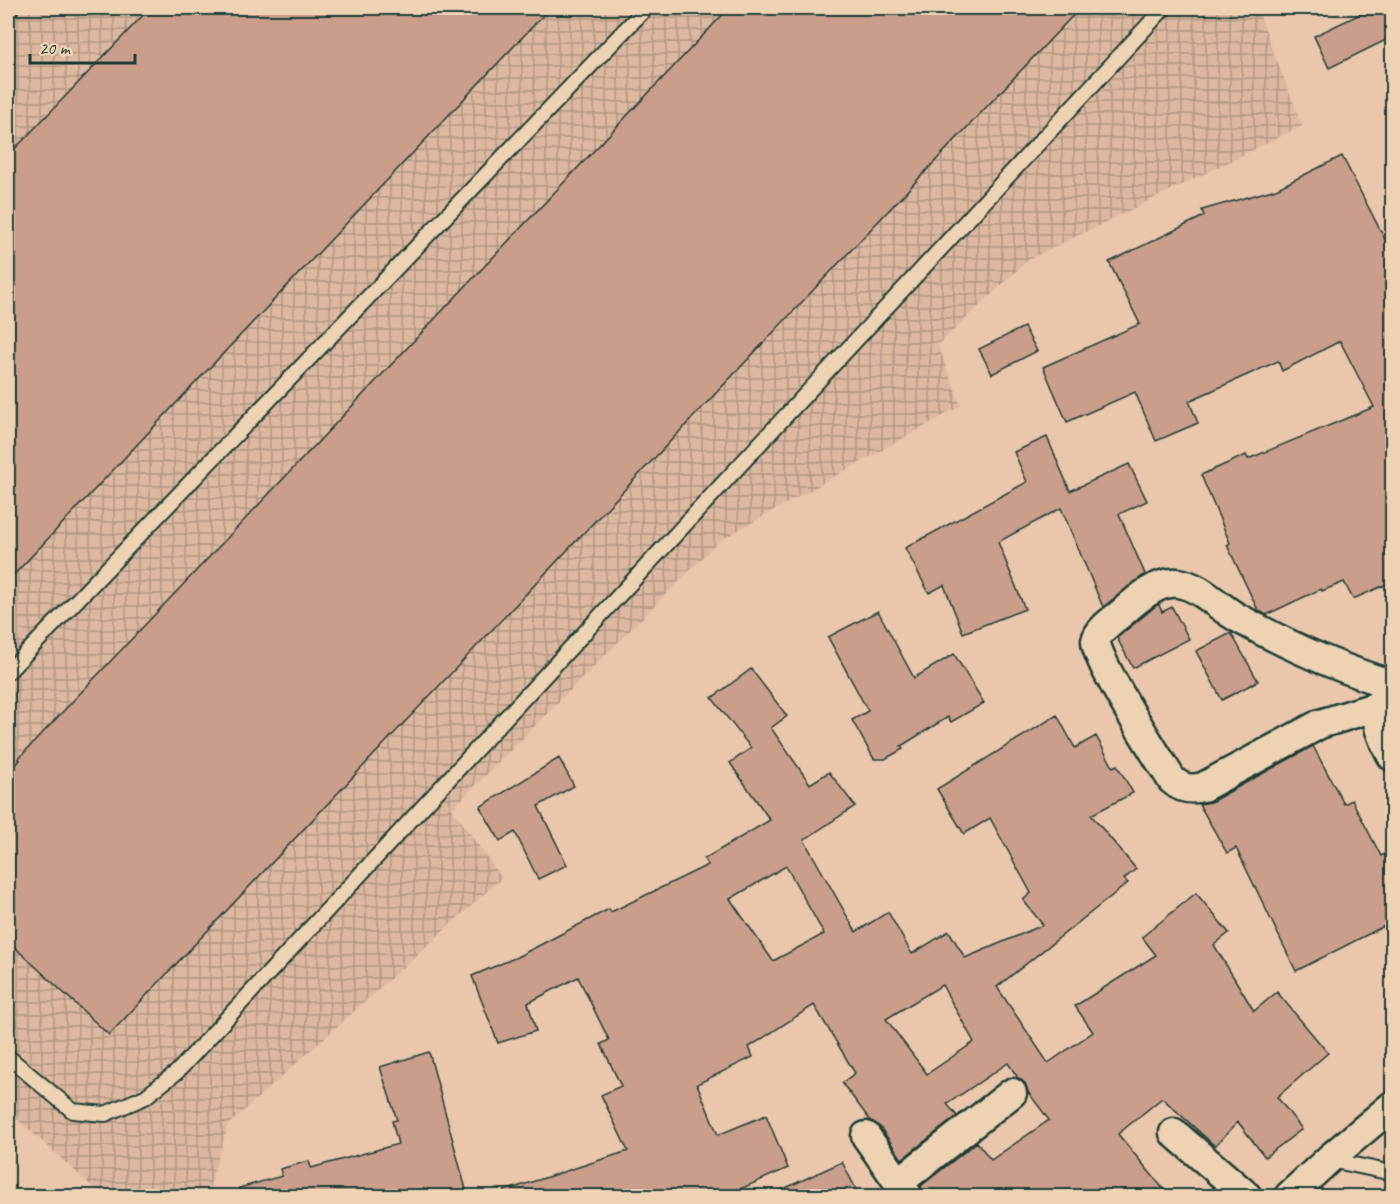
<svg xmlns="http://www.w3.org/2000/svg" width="1400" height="1204" font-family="Caveat,sans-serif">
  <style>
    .industrial { fill: url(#industrial-grid) }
    .building { fill: #cb9e8c; stroke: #1f3d34; stroke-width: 1.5; fill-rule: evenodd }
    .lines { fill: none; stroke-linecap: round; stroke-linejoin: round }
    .service-casing { stroke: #1f3d34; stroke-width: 18 }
    .minor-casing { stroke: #1f3d34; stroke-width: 33 }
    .service { stroke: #edd2b4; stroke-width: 14 }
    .minor { stroke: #edd2b4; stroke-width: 28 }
  </style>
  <defs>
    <pattern id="industrial-grid" width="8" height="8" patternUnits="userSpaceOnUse" patternTransform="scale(1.5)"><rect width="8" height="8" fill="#ddb8a0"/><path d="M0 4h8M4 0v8" fill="none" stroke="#b39783"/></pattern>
  </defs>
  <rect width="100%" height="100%" fill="#eac6ac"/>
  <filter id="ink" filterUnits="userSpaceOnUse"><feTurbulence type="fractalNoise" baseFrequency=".0167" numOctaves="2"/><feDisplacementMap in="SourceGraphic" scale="12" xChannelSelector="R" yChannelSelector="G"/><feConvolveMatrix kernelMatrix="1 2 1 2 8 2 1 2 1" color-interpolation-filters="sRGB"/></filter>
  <g filter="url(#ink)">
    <path class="industrial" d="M8 8H1257L1302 126 1028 260 938 345 961 406 719 541 452 809 502 878 228 1125 207 1196H103L8 1111Z"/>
    <g class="building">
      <path d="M150 8H550L8 581V156Z"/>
      <path d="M729 8H1080L109 1035 8 941V774L20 760 18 759Z"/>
      <path d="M1373 8H1392V37L1329 68 1314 36Z"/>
      <path d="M1342 156 1392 253V582L1353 599 1344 582 1322 591 1321 589 1266 615 1258 610 1227 545 1230 543 1201 475 1246 455 1248 459 1374 407 1340 341 1282 371 1278 361 1189 401 1198 423 1156 441 1135 392 1067 422 1043 367 1140 324 1109 262 1204 216 1202 210 1276 189Z"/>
      <path d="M1024 327 1037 351 992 374 979 349Z"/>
      <path d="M1047 437 1070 491 1129 464 1147 501 1119 514 1145 574 1103 607 1061 508 998 542 1025 609 963 633 944 585 929 593 905 548 1027 482 1014 452Z"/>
      <path d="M1157 605H1159L1162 612 1172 607 1189 639 1133 668 1117 638Z"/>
      <path d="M878 611 914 678 954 654 984 703 951 722 948 717 901 746 903 749 885 759H874L852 720 868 711 828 637Z"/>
      <path d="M1231 633 1258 681 1222 700 1196 651Z"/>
      <path d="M751 669 787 716 771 728 810 784 829 772 855 806 804 840 856 932 888 912 912 954 949 931 965 958 1043 925 1023 900 1031 893 990 818 964 834 937 789 1057 715 1075 748 1096 736 1113 767 1117 765 1133 793 1091 815 1136 869 1124 879 1128 883 997 987 1048 1063 1093 1032 1075 1006 1156 955 1142 937 1196 893 1229 933 1214 945 1254 1011 1277 992 1328 1053 1277 1097 1302 1129 1265 1157 1238 1122 1215 1146 1162 1098 1118 1134 1170 1197H924L921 1186 977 1142 991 1160 1049 1120 1028 1092 1025 1083 1018 1078 1008 1063 947 1104 957 1116 902 1159 880 1127 870 1120 842 1083 855 1073 814 1005 749 1047 753 1057 697 1084 718 1135 766 1115 788 1168 722 1197H505L504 1191 628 1151 601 1095 621 1086 601 1044 609 1040 578 977 528 1003 536 1031 498 1043 472 976 517 957 609 909 611 912 708 865 704 859 770 820 730 763 751 748 712 698ZM786 866 824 934 773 961 730 899ZM942 985 974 1042 927 1074 886 1019Z"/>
      <path d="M1313 746 1344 804 1352 800 1381 856 1392 850V922L1296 971 1236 848 1227 853 1199 804 1211 802Z"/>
      <path d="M559 758 574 786 538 806 567 865 538 879 515 832 500 841 480 807Z"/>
      <path d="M429 1052 468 1197H413L410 1190 384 1197H240L239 1188 282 1176 280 1169 309 1161 311 1168 398 1144 392 1121 397 1120 380 1067Z"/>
      <path d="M842 1162 860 1197H766Z"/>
    </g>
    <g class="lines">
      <g class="service-casing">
        <g id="service">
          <path d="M8 12 11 8"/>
          <path d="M8 672 646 8"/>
          <path d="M8 1057 73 1111 105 1114 145 1097 177 1072 1164 8"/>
          <path d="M1331 1160 1392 1173"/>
        </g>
      </g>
      <g class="minor-casing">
        <g id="minor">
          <path d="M1386 691C1371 718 1379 731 1392 756"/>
          <path d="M1378 706 1320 724 1203 787C1191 790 1182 789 1172 780 1159 759 1094 658 1096 641 1098 629 1115 619 1124 611 1137 599 1159 580 1178 583 1201 586 1220 609 1240 619 1289 646 1337 668 1390 684"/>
          <path d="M1174 1133 1247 1196"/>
          <path d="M866 1136 908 1196"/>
          <path d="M898 1183 1012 1093"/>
          <path d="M1289 1196 1329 1159 1392 1106"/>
        </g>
      </g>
      <use href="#service" class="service"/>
      <use href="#minor" class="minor"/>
    </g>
  </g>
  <rect width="1400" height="1204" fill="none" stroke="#edd2b4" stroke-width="30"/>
  <rect x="15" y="15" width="1370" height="1174" fill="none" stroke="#1f3d34" stroke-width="2" filter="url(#ink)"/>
  <path d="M30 54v9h105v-9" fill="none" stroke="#1f3d34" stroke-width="3"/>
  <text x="39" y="54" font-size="18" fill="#1f3d34" stroke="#edd2b4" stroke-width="4.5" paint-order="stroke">20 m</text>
</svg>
